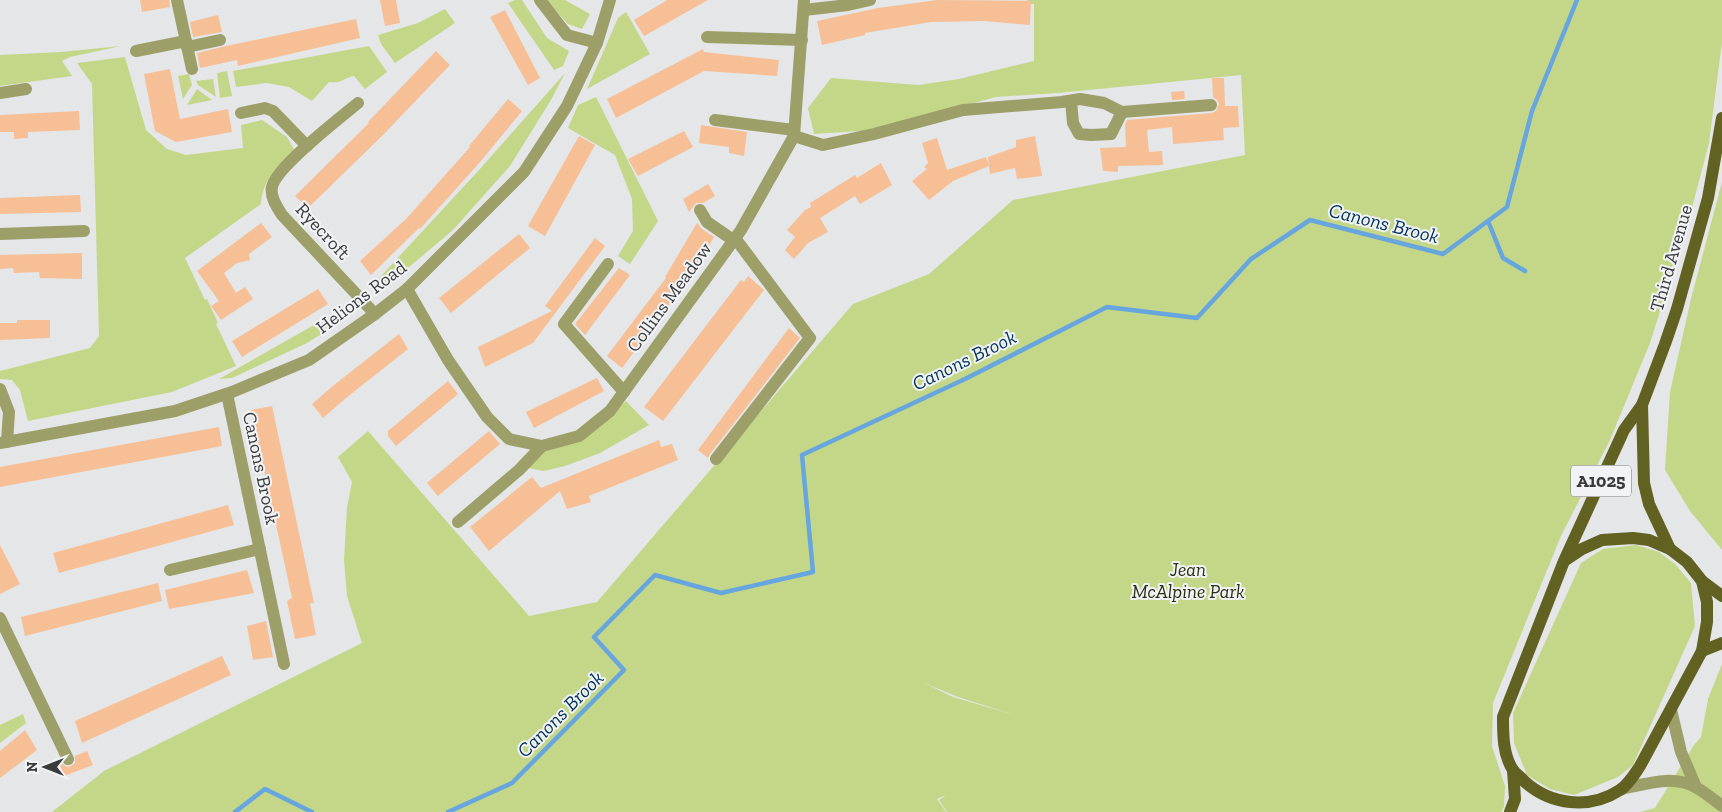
<svg xmlns="http://www.w3.org/2000/svg" width="1722" height="812" font-family="'Zilla Slab',serif">
  <style>
    .green { fill: #c4d789; fill-rule: evenodd }
    .lines { fill: none; stroke-linecap: round; stroke-linejoin: round }
    .stream { stroke: #66a5dd; stroke-width: 4.5 }
    .building { fill: #f7bf96 }
    .minor { stroke: #9d9f69; stroke-width: 12 }
    .major { stroke: #616122; stroke-width: 12 }
    .labels { text-anchor: middle; dominant-baseline: central; stroke-width: 4; stroke-linejoin: round; paint-order: stroke }
    .shield { fill: #f2f3f6; stroke: #707273; stroke-width: 1 }
    .shield-label { font-size: 18px; font-weight: bold; fill: #393a3b }
    .street-label { font-size: 19px; fill: #393a3b; stroke: #f2f3f6 }
    .park-label { font-size: 19px; font-style: italic; fill: #29300f; stroke: #f2f3f6 }
    .water-label { font-size: 20px; font-style: italic; fill: #003357; stroke: #f2f3f6 }
  </style>
  <rect width="100%" height="100%" fill="#e4e6e8"/>
  <g class="green">
    <path d="M515 0H522L547 38 569 51 563 66 554 70 508 3Z"/>
    <path d="M546 0H565L590 14 582 29 568 24Z"/>
    <path d="M1027 0H1722V42L1709 143 1688 223 1650 343 1610 440 1561 536 1493 703 1492 746 1505 786 1504 807 1501 812H947L939 800 946 795 937 799 946 812H52L104 771 362 643 347 596 344 560 347 508 352 482 338 457 368 431 529 616 597 602 853 304 929 274 1013 200 1245 155 1241 75 1058 93 996 97 875 130 814 134 808 108 831 78 918 85 959 79 1034 61V4H1028ZM924 683 958 697 1015 715 953 697Z"/>
    <path d="M445 9 455 23 395 63 381 44 378 35 418 23Z"/>
    <path d="M626 12 650 54 587 89 618 18Z"/>
    <path d="M121 46 70 57 62 61 72 76 0 86V55L61 52Z"/>
    <path d="M369 46 387 72 365 89 354 76C343 78 342 84 329 82L312 101 289 87 267 83 236 87 233 71Z"/>
    <path d="M125 57 146 130 167 149 186 155 243 148 241 125 262 120 287 137 295 151C277 168 263 178 261 204L185 258 205 300 207 299 218 323 216 324 236 366 172 392 28 421 20 390 12 380 0 379V371L90 348 99 336 92 84 77 63Z"/>
    <path d="M227 71 232 96 220 98 217 73Z"/>
    <path d="M565 73 551 100 510 166 453 230 396 278 371 287 479 170Z"/>
    <path d="M189 74 192 85 183 99 178 76Z"/>
    <path d="M213 79 216 97 198 85 196 81Z"/>
    <path d="M197 89 212 100 187 105Z"/>
    <path d="M596 97 658 221 630 264 618 256 633 231 632 199 615 155 568 128 578 105Z"/>
    <path d="M1722 182V550L1690 511 1665 470 1670 392 1691 299Z"/>
    <path d="M344 308V320L307 343 232 378 219 379Z"/>
    <path d="M626 401 649 425 600 453 565 466 544 471 527 468 545 448 612 414Z"/>
    <path d="M1636 545 1659 552 1675 564 1691 583 1695 626 1633 765 1618 777 1574 795 1550 789 1527 775 1514 743 1513 713 1581 563 1603 549Z"/>
    <path d="M1722 664V812H1640L1655 808 1694 745 1701 737 1708 699Z"/>
    <path d="M23 714 26 723 0 743V725Z"/>
  </g>
  <g class="lines">
    <g class="stream">
      <path d="M1488 221 1503 258 1525 271"/>
      <path d="M235 812 265 789 312 812"/>
      <path d="M448 812 512 783 624 670 594 637 655 575 721 593 813 572 802 455 965 379 1107 307 1197 318 1251 259 1310 220 1443 254 1507 207 1532 111 1577 0"/>
    </g>
  </g>
  <g class="building">
    <path d="M140 0H169L170 7 142 12Z"/>
    <path d="M380 0H396L400 23 385 26Z"/>
    <path d="M667 0H708L644 36 634 20Z"/>
    <path d="M937 0 1031 1 1030 25 984 21 931 22 865 33V35L822 45 817 21 878 8Z"/>
    <path d="M505 10 540 78 528 85 490 17Z"/>
    <path d="M218 15 222 32 193 37 190 22Z"/>
    <path d="M356 19 360 38 238 66 237 60 200 68 197 53 226 46Z"/>
    <path d="M703 49 704 52 779 60 777 76 704 71 616 118 607 99Z"/>
    <path d="M436 51 450 65 382 136 308 208 295 196 369 123 368 122Z"/>
    <path d="M170 69 180 119 228 109 232 132 176 142 155 131 144 74Z"/>
    <path d="M1212 78H1224L1225 106H1238L1239 127 1223 128 1224 140 1173 144 1172 127 1147 130 1149 152 1162 151 1163 165 1118 166V172L1103 171 1100 148 1126 147 1125 125 1127 120 1212 113 1216 111 1219 104 1217 100 1213 97Z"/>
    <path d="M1184 91 1185 99 1172 100 1171 92Z"/>
    <path d="M508 99 522 111 481 161 420 229 419 228 371 275 360 261 407 218 470 147 469 146Z"/>
    <path d="M79 111 80 130 28 132V138L14 139V132H0V115Z"/>
    <path d="M701 125 747 132 744 156 729 153V147L699 143Z"/>
    <path d="M684 131 693 147 638 176 628 159Z"/>
    <path d="M579 136 595 145 545 236 528 226Z"/>
    <path d="M1035 136 1042 176 1017 179 1015 168 990 174 989 166 953 181 929 200 912 181 927 169 924 167 928 163 922 143 937 138 947 170 986 157 989 165 988 157 1016 147V140Z"/>
    <path d="M881 163 892 185 860 204 855 196 820 218 828 232 808 243 794 259 785 250 795 237 787 230 805 210 811 207 810 203 855 175 857 178Z"/>
    <path d="M708 184 715 196 703 203H696L689 212 683 199Z"/>
    <path d="M80 195 81 212 0 214V198Z"/>
    <path d="M261 223 272 237 249 254 250 260 237 263 224 273 236 293 245 287 253 299 221 320 211 306 219 301 197 271Z"/>
    <path d="M697 223 702 229 714 237 683 289 682 288 622 368 607 356 666 278 665 277Z"/>
    <path d="M519 234 530 248 451 313 439 298Z"/>
    <path d="M595 238 605 246 533 343 485 367 478 347 552 311 545 306Z"/>
    <path d="M82 253V279L40 278 39 272 14 273 13 268 0 269V255Z"/>
    <path d="M619 268 630 275 585 335 575 324Z"/>
    <path d="M748 276 764 290 663 421 644 407 741 280 744 282Z"/>
    <path d="M318 289 328 304 242 357 232 341Z"/>
    <path d="M17 320H50V338L0 340V323H17Z"/>
    <path d="M789 328 800 338 710 454 708 458 698 450Z"/>
    <path d="M399 334 408 349 346 398 323 418 312 404 334 385Z"/>
    <path d="M597 378 604 391 534 428 526 412Z"/>
    <path d="M448 381 458 394 396 446 388 436V431Z"/>
    <path d="M272 406 314 603H310L316 635 295 639 287 601 292 598 251 410Z"/>
    <path d="M219 427 222 446 0 487V467Z"/>
    <path d="M489 431 500 444 438 496 427 483Z"/>
    <path d="M659 440 661 447 672 444 678 460 589 496 591 502 567 509 560 491 489 551 470 527 532 477 541 488Z"/>
    <path d="M228 505 234 525 59 573 53 553Z"/>
    <path d="M0 545 20 584 0 594Z"/>
    <path d="M247 570 254 593 169 609 165 590Z"/>
    <path d="M158 583 162 601 25 636 21 617Z"/>
    <path d="M266 621 273 657 253 660 247 626Z"/>
    <path d="M222 656 231 675 82 743 75 721Z"/>
    <path d="M25 730 37 750 0 778V751Z"/>
    <path d="M87 751 93 765 64 776 59 762H60L67 767 71 766 75 763V756Z"/>
  </g>
  <g class="lines">
    <g class="minor">
      <path d="M177 0 192 69"/>
      <path d="M540 0 567 35 597 43"/>
      <path d="M804 10 848 5 870 0"/>
      <path d="M707 37 802 40"/>
      <path d="M187 47 220 40"/>
      <path d="M136 51 186 41"/>
      <path d="M0 93 26 89"/>
      <path d="M1071 101 1073 123 1079 134 1091 135 1111 134 1122 112"/>
      <path d="M358 103C340 118 276 167 272 187 270 197 277 207 282 215L375 314"/>
      <path d="M241 113 265 108 273 111 307 146"/>
      <path d="M715 120 794 130"/>
      <path d="M794 136 823 145 874 134 963 110 1062 102 1080 99 1104 103 1122 112 1211 105"/>
      <path d="M700 210 707 222 733 240"/>
      <path d="M0 234 84 231"/>
      <path d="M608 264 564 324 624 392"/>
      <path d="M407 289 448 360 487 417 509 439 542 446 579 436 610 411 741 230 794 136 804 0"/>
      <path d="M0 389 9 412 7 442"/>
      <path d="M227 394 284 664"/>
      <path d="M0 443 175 411 232 392 309 360 375 314 407 289 524 172 567 106 597 43 610 0"/>
      <path d="M716 459 810 338 735 238"/>
      <path d="M458 522 519 470 542 446"/>
      <path d="M170 570 260 549"/>
      <path d="M0 618 68 759"/>
      <path d="M1671 710 1681 752 1696 787"/>
      <path d="M1621 789C1646 784 1674 774 1697 788 1706 793 1714 800 1722 806"/>
    </g>
    <g class="major">
      <path d="M1642 405 1644 483 1649 504 1670 549"/>
      <path d="M1564 561 1582 549 1602 540 1633 538 1649 540 1670 549 1687 562 1702 581 1707 602V622L1702 651 1640 766C1634 775 1629 784 1620 790 1589 810 1550 805 1524 781 1521 777 1516 774 1513 770 1503 755 1503 735 1503 717L1564 561 1624 430 1642 405 1665 344 1677 309 1708 198 1722 118"/>
      <path d="M1702 581 1722 596"/>
      <path d="M1702 651 1722 643"/>
      <path d="M1510 812 1515 799 1513 770"/>
    </g>
  </g>
  <g class="labels">
    <rect class="shield" x="1571" y="465.5" width="60" height="31" rx="4"/>
    <g class="shield-label">
      <text x="1601" y="481">A1025</text>
    </g>
    <g class="street-label">
      <text transform="translate(323 231) rotate(47)">Ryecroft</text>
      <text transform="translate(1671 258) rotate(-74)">Third Avenue</text>
      <text transform="translate(361 297) rotate(-37)">Helions Road</text>
      <text transform="translate(669 297) rotate(-54)">Collins Meadow</text>
      <text transform="translate(261 468) rotate(78)">Canons Brook</text>
    </g>
    <g class="park-label">
      <text x="1188" y="569">Jean<tspan x="1188" dy="22">McAlpine Park</tspan></text>
    </g>
    <g class="water-label">
      <text transform="translate(1384 223) rotate(14)">Canons Brook</text>
      <text transform="translate(964 360) rotate(-26)">Canons Brook</text>
      <text transform="translate(560 714) rotate(-45)">Canons Brook</text>
    </g>
  </g>
  <g transform="translate(45 767) rotate(270)" stroke="#f2f3f6" stroke-width="4" paint-order="stroke">
  <path d="M0-4L9 19L0 12L-9 19Z" fill="#393a3b"/>
  <text y="-8" font-size="14" font-weight="bold" text-anchor="middle" fill="#393a3b">N</text>
  </g>
</svg>
